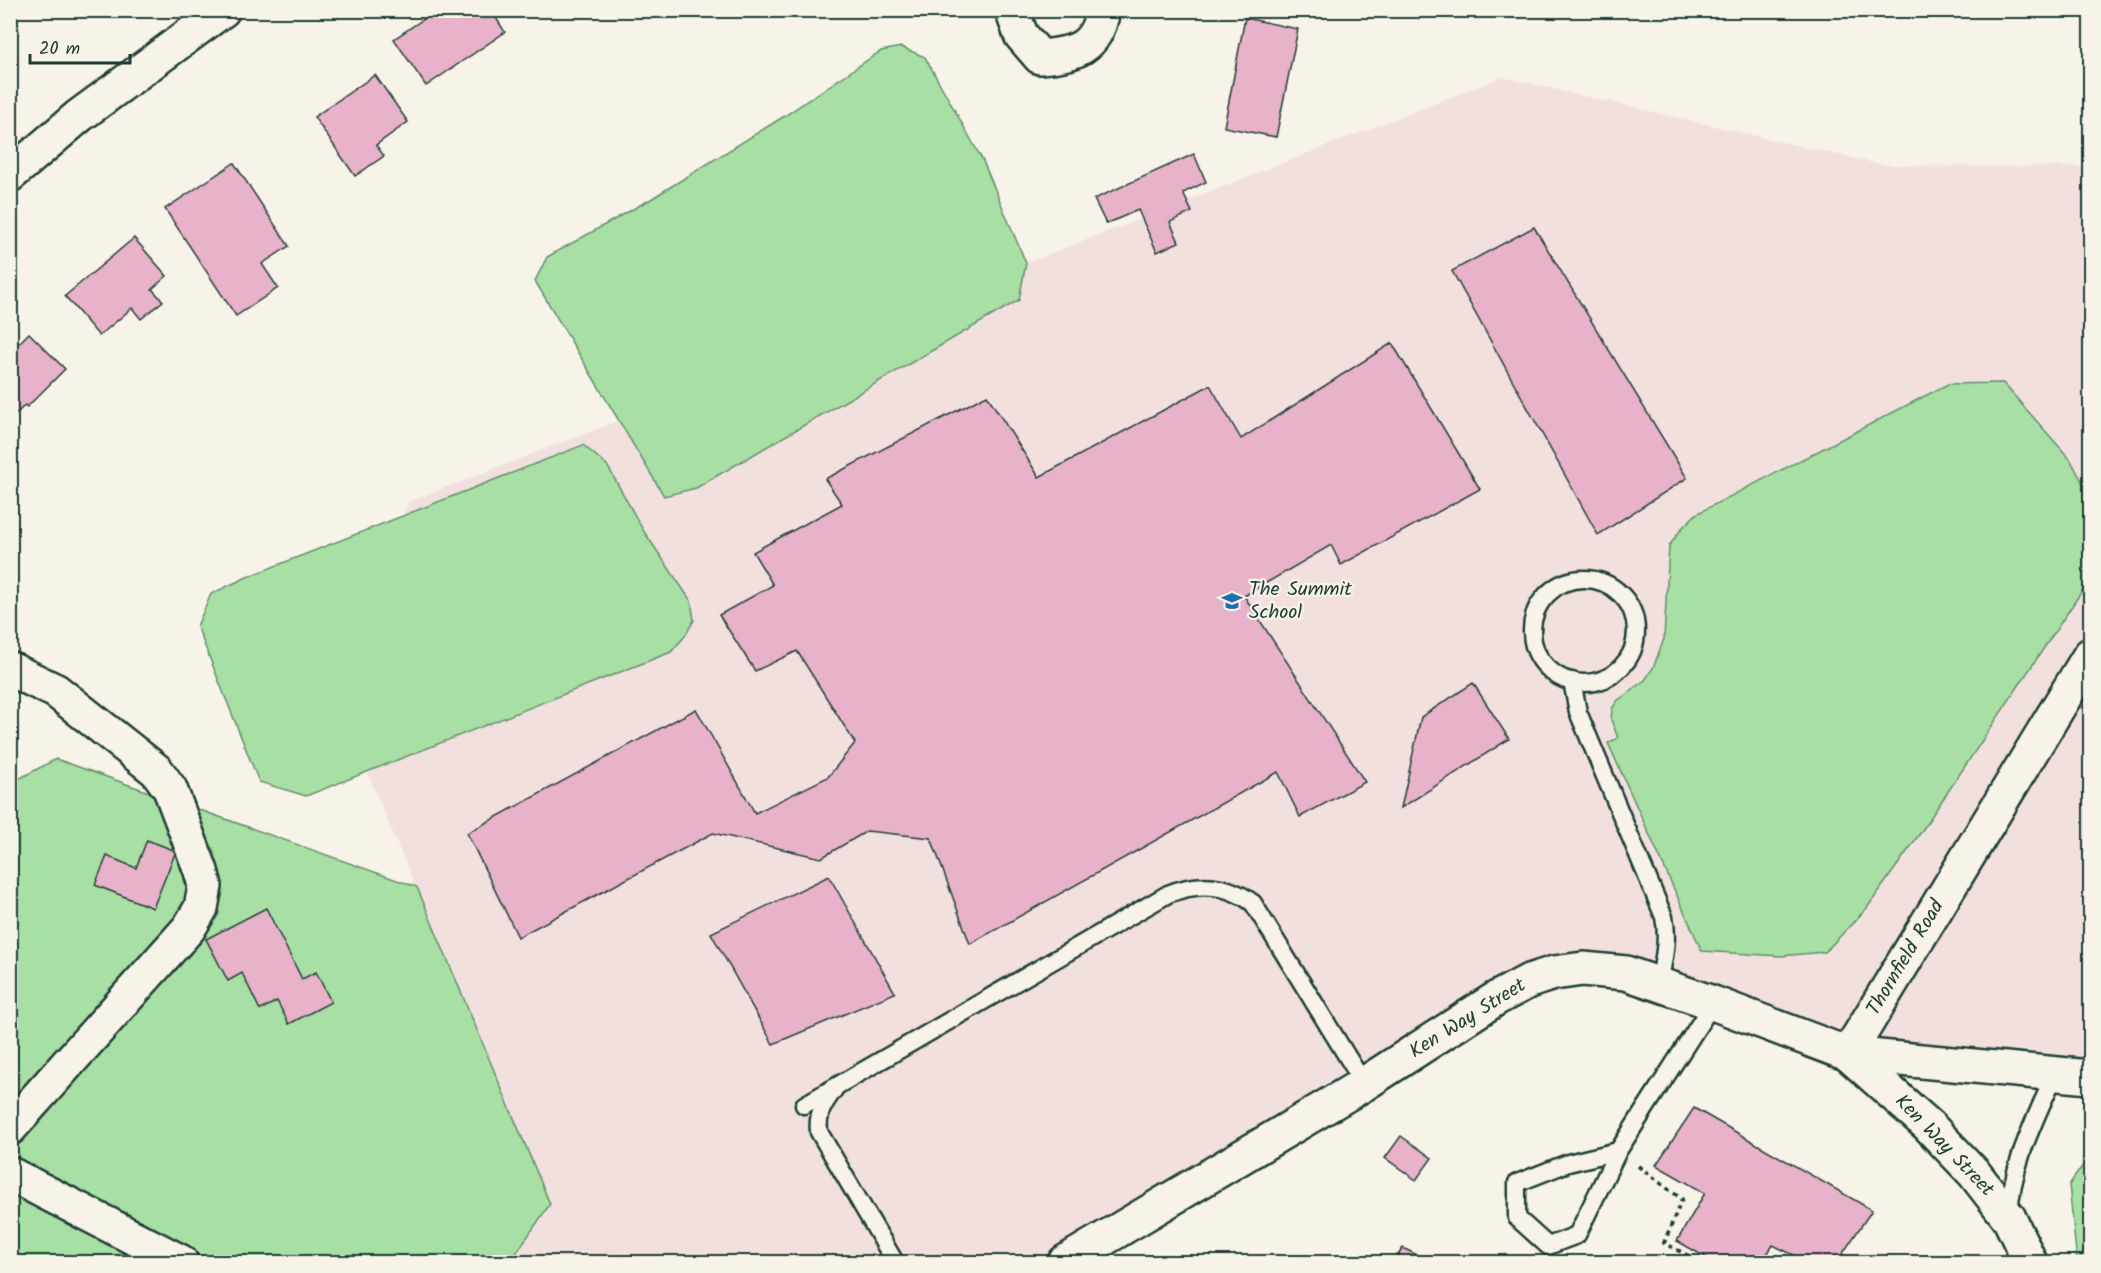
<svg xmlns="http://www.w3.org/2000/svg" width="2101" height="1273" font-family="Kalam,sans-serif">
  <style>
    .built { fill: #f2e0df }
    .green { fill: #a7dfa4; stroke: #638e6c; stroke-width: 1.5 }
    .building { fill: #e8b2ca; stroke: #1f3d34; stroke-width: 1.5 }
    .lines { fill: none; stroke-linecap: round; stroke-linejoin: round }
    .lane-casing { stroke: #1f3d34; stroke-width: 21 }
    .street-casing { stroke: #1f3d34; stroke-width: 38 }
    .primary-casing { stroke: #1f3d34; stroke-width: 38 }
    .path { stroke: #1f3d34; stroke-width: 4; stroke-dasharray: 4.5 4.5; stroke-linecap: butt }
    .lane { stroke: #f7f3e8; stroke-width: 16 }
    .street { stroke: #f7f3e8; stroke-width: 33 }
    .primary { stroke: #f7f3e8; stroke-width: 33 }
    .labels { text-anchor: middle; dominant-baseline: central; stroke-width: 4.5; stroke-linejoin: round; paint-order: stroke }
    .poi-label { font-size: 20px; fill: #1f3d34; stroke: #f7f3e8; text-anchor: start }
    .street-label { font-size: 20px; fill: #1f3d34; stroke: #f7f3e8 }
  </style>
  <rect width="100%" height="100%" fill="#f7f3e8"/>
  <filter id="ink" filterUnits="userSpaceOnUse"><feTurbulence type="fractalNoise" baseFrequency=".0167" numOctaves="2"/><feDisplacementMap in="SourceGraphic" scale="12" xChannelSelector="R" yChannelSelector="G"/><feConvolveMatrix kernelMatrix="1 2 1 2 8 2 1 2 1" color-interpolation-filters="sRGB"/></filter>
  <g filter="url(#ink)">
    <path class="built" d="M1502 77 1883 165 2090 167V1093L1848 1054 1626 973H1554L1064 1262H510L549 1204 337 701 408 502 1148 216Z"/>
    <g class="green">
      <path d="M901 47 925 57 983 161 1026 263 1019 300 696 488 664 496 535 281 547 257 651 199 783 117 881 51Z"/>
      <path d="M2003 383 2070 459 2090 496V579L1921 832 1867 908 1825 952 1780 956 1702 951 1608 743 1618 738 1611 720 1612 709 1617 701 1645 680 1653 668 1664 639 1669 546 1682 528 1696 514 1948 384Z"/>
      <path d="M583 445 607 465 643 530 691 601 694 620 685 636 671 652 306 796 259 782 197 626 211 594 247 577Z"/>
      <path d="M56 759 417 887 550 1204 510 1262H11V783Z"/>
      <path d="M2090 1155V1262H2077L2069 1185Z"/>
    </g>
    <g class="building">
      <path d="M437 10H491L505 32 426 86 394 39Z"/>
      <path d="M1245 18 1298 29 1276 137 1224 127Z"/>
      <path d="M375 75 408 122 376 145 384 156 355 176 314 117Z"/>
      <path d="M1194 154 1206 182 1183 193 1192 212 1170 222 1179 242 1157 252 1138 210 1106 224 1094 199Z"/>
      <path d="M234 163 289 246 262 264 278 288 236 316 165 209Z"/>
      <path d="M1534 227 1687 478 1598 535 1452 271Z"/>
      <path d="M134 238 167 276 152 289 163 301 141 319 132 308 99 336 65 296Z"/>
      <path d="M29 333 65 369 27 407 25 405 10 420V352Z"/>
      <path d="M1392 343 1480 489 1341 565 1331 545 1244 596 1365 782 1300 817 1278 772 970 944 931 838 867 831 821 858 713 833 518 937 467 833 696 709 755 813 828 777 855 743 797 651 755 671 719 615 773 585 753 552 842 504 825 479 987 395 1039 477 1210 385 1241 439Z"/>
      <path d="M1473 683 1509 739 1401 808 1421 717Z"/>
      <path d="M147 840 176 851 153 908 95 885 107 856 136 868Z"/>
      <path d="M829 876 895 993 773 1044 711 933Z"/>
      <path d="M266 908 302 979 316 972 331 1002 289 1024 277 1001 260 1010 242 973 228 981 206 939Z"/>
      <path d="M1694 1108 1872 1210 1837 1262H1808L1773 1245 1762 1262H1714L1677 1241 1705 1193 1656 1165Z"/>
      <path d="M1401 1136 1432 1158 1416 1180 1385 1158Z"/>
      <path d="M1403 1248 1431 1262H1393Z"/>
    </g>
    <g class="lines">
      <g class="lane-casing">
        <g id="lane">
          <circle cx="1584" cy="631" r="52"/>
          <path d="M1572 681 1578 712 1664 917C1669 940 1663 962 1659 984"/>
          <path d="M834 1090C823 1104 817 1114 819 1132L895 1262"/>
          <path d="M804 1105 1168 894C1198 882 1226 883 1253 903L1364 1084"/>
          <path d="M1618 1151 1577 1235 1548 1246 1517 1218V1183L1568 1163 1618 1151 1713 1003"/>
          <path d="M2009 1214C2012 1163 2035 1120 2055 1074"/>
        </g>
      </g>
      <g class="street-casing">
        <g id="street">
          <path d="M1012 10 1021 35 1040 57C1075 54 1096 49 1103 10"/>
          <path d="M10 175 79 116 223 10"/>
          <path d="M2090 655 1848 1054 2090 1077"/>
          <path d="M10 669 56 691 157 771 170 789 201 871 205 886 201 908 189 928 10 1128"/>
          <path d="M1065 1262 1364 1084 1497 998 1529 981 1554 973 1583 969 1626 973 1713 1003 1848 1054 1929 1126 1974 1173 2009 1218 2030 1262"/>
        </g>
      </g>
      <g class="primary-casing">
        <path id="primary" d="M10 1174 181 1262"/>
      </g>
      <path class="path" d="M1638 1166 1682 1199 1664 1243 1700 1262"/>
      <use href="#lane" class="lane"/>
      <use href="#street" class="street"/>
      <use href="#primary" class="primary"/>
    </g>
  </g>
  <defs>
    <g id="school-bare" transform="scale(1.62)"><path d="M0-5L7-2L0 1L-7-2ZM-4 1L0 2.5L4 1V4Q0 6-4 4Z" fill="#1f6fb2" stroke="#f7f3e8" stroke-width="2.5" paint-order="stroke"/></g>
  </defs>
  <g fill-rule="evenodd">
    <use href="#school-bare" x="1232" y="601"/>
  </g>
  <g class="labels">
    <g class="poi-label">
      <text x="1249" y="590">The Summit<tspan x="1249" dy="23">School</tspan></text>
    </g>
    <g class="street-label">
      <text transform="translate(1906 958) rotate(-59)">Thornfield Road</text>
      <text transform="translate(1468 1019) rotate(-32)">Ken Way Street</text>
      <text transform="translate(1944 1146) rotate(46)">Ken Way Street</text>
    </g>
  </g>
  <rect width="2101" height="1273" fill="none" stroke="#f7f3e8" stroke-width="36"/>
  <rect x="18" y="18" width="2065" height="1237" fill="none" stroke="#1f3d34" stroke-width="2" filter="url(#ink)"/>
  <path d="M30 54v9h100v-9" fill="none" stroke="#1f3d34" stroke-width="3"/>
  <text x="39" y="54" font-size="18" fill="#1f3d34" stroke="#f7f3e8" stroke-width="4.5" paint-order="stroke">20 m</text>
</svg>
